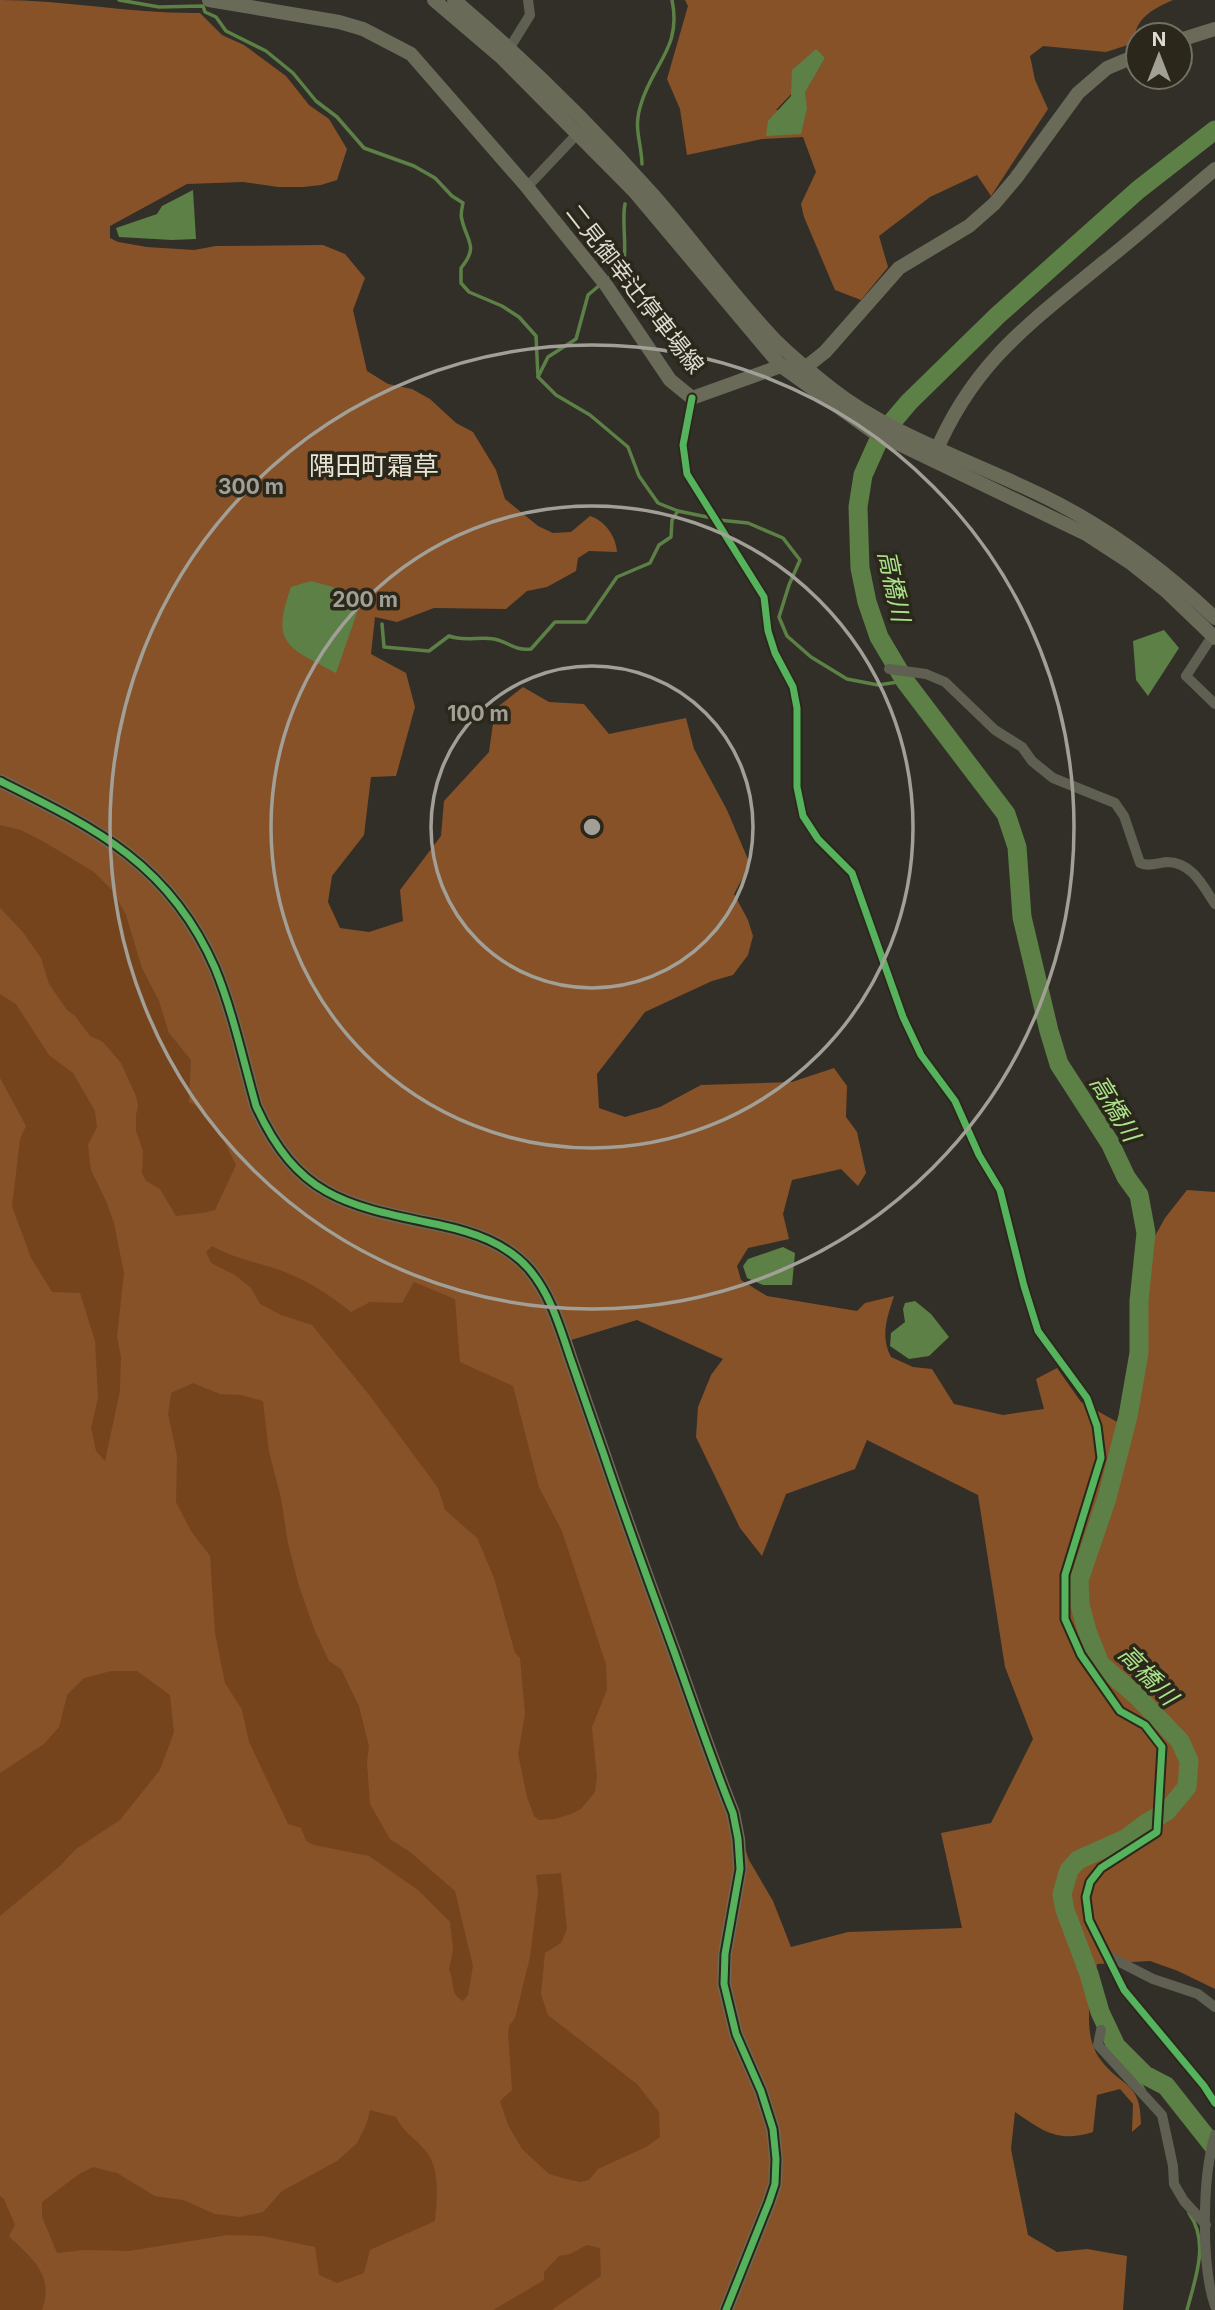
<svg xmlns="http://www.w3.org/2000/svg" width="1215" height="2310" font-family="Inter,'Noto Sans JP',sans-serif">
  <style>
    .green { fill: #75441d }
    .forest { fill: #885229; fill-rule: evenodd }
    .water { fill: #5c8045 }
    .lines { fill: none; stroke-linecap: round; stroke-linejoin: round }
    .stream { stroke: #5c8045; stroke-width: 3.5 }
    .river { stroke: #5c8045; stroke-width: 19 }
    .street { stroke: #5f6051; stroke-width: 10 }
    .secondary { stroke: #696a57; stroke-width: 14 }
    .cycleway-casing { stroke: #2b281b; stroke-width: 11 }
    .cycleway { stroke: #56b35d; stroke-width: 7 }
    .ring { fill: none; stroke: #a19f96; stroke-width: 3.5 }
    .labels { text-anchor: middle; dominant-baseline: central; stroke-width: 7; stroke-linejoin: round; paint-order: stroke }
    .street-label { font-size: 23px; fill: #dddbd2; stroke: #2b281b }
    .water-label { font-size: 24px; font-style: italic; fill: #abe38a; stroke: #2b281b }
    .quarter-label { font-size: 26px; fill: #e9e5d4; stroke: #2b281b }
    .centre { fill: #a19f96; stroke: #2b281b; stroke-width: 3.5 }
    .ring-label { font-size: 21px; text-anchor: middle; font-weight: bold; fill: #a19f96; stroke: #2b281b; stroke-width: 7; stroke-linejoin: round; paint-order: stroke }
  </style>
  <rect width="100%" height="100%" fill="#312f28"/>
  <path class="green" d="M0 786 84 831 532 1284 696 2089 643 2310H0Z"/>
  <g class="forest">
    <path d="M0 0C67 0 133 14 200 13L222 35 244 45 286 76 309 105 329 119 347 149 337 180 321 185 303 187H278L243 182 187 184 110 226V238L118 242 147 247 194 250 216 246 323 245 345 254 365 278 353 310 367 371 388 384 412 389 430 399 456 423 473 432 496 470 505 499 538 526 553 533 571 532 590 516C605 521 616 536 617 552L589 551 578 558 576 571 547 587 527 591 506 609 434 608 397 622 375 617 371 654 406 673 415 707 396 776 371 777 364 835 332 876 328 902 340 928 369 932 403 921 400 890 441 836 444 801 489 752 495 709 523 687 549 702 584 704 609 734 686 718 694 749 727 810 750 864 734 894 748 920 753 936 748 955 733 975 712 981 645 1012 597 1074 599 1108 625 1117 660 1107 701 1085 792 1082 834 1068 847 1086 846 1117 857 1132 866 1173 858 1186 841 1169 792 1180 783 1214 789 1239 748 1248 737 1266 741 1280 767 1296 857 1311 865 1303 894 1296C887 1318 880 1336 891 1357L913 1367 932 1369 954 1404 1003 1415 1044 1409 1036 1379 1057 1368 1081 1402 1119 1423 1131 1355 1135 1272 1165 1218 1187 1190 1215 1192V1989L1178 1971 1150 1961 1097 1964C1091 1994 1081 2032 1100 2059 1121 2088 1141 2080 1141 2124L1132 2132 1133 2104 1120 2089 1097 2095 1093 2132C1057 2143 1044 2131 1015 2112L1011 2149 1028 2235 1057 2252 1087 2249 1127 2256 1123 2310H552L601 2276 600 2248 587 2245 570 2254 559 2256 544 2272V2280L493 2310H42C55 2274 31 2258 9 2236L15 2225 4 2199 0 2196V1916L60 1866 76 1849 120 1820 160 1770 174 1732 170 1695 137 1671H111L84 1678 67 1695 59 1727 44 1744 0 1773V1078L26 1126 20 1139 12 1206 31 1258 52 1292 80 1293 95 1341 98 1398 91 1428 96 1451 105 1461 120 1391 121 1357 117 1337 124 1273 114 1223 107 1203 91 1170 88 1145 97 1127 95 1111 73 1073 49 1055 16 1004 0 994V908L22 931 41 958 49 984 67 1010 75 1016 90 1036 103 1042 121 1063 136 1096 138 1106 136 1115V1131L143 1151 142 1173 146 1181 160 1189 176 1216 203 1213 215 1210 236 1165C227 1146 208 1108 189 1102L191 1060 169 1033 159 1001 142 968 126 915 113 891 94 872 46 843 21 830 0 825ZM212 1246C235 1259 261 1263 285 1272 310 1282 330 1295 351 1312L370 1302 402 1303 414 1282 455 1299 460 1362 513 1386 539 1487 562 1531 606 1664 607 1690 592 1727 597 1777 595 1792 581 1809 571 1814 555 1819 539 1820 534 1816 527 1797 518 1754 525 1714 520 1658 515 1653 494 1578 477 1538 445 1510 438 1488 370 1396 312 1325 281 1315 260 1304 251 1288 235 1275 211 1263 206 1252ZM637 1320 723 1359 711 1375 698 1407 696 1437 740 1528 762 1556 786 1494 855 1469 867 1440 978 1495 1005 1667 1033 1739 991 1823 941 1833 962 1928 848 1932 791 1947 773 1901 749 1860 571 1340ZM193 1383 220 1394 241 1395 263 1401 269 1452 281 1498 288 1543 299 1586 315 1631 329 1661 341 1669 359 1706 369 1746 367 1762 370 1804 390 1839 410 1852 455 1891 473 1966 468 1995 463 2001C449 1994 455 1981 449 1970L453 1949 450 1922 418 1890 369 1856 314 1845 306 1841 301 1828 288 1824 249 1742 242 1710 225 1683 215 1633 210 1556 191 1531 176 1502 177 1456 168 1414 171 1393ZM561 1873 567 1929 561 1943 545 1953 541 1994 548 2015 637 2084 659 2112 660 2137 646 2147 598 2169 589 2180 580 2182 566 2179 549 2174 522 2149 508 2125 500 2101 512 2090 508 2033 509 2026 515 2018 530 1957 538 1892 536 1875ZM370 2110 396 2117C405 2134 413 2136 425 2150 441 2168 437 2199 435 2221L370 2250 364 2273 337 2283 319 2275 315 2247 262 2236 228 2235 129 2251 85 2250 57 2253 42 2217V2202L79 2174 93 2167 117 2173 155 2196 183 2200 215 2214 240 2217 263 2212 282 2191 337 2161 357 2143 366 2125Z"/>
    <path d="M685 0H1173C1152 9 1134 19 1134 43L1106 52 1043 46 1030 56 1035 80 1048 109 991 196 977 175 930 197 879 236 888 267 861 300 835 290 804 217 801 204 816 172 803 137 762 139 687 155 680 109 667 79 688 6ZM825 58 804 92 807 108 776 110Z"/>
  </g>
  <g class="water">
    <path d="M816 49 825 58 805 92 807 108 801 134 766 136 768 121 791 96 792 70Z"/>
    <path d="M193 190 196 239 172 240 119 237 116 228 157 214 162 206Z"/>
    <path d="M311 581 333 587 359 607 336 673C289 647 270 646 291 587Z"/>
    <path d="M1164 630 1179 648 1148 696 1136 680 1133 641Z"/>
    <path d="M783 1247 795 1253 792 1285H763L747 1278 743 1266 748 1259Z"/>
    <path d="M915 1301 931 1314 949 1337 929 1356 909 1359 890 1346 891 1333 905 1322 903 1309 905 1303Z"/>
  </g>
  <g class="lines">
    <g class="stream">
      <path d="M119 0 159 7 203 6 205 12 216 17 226 31 266 51 293 73 316 101 337 117 364 148 414 166 435 178 452 196 463 203C462 208 460 215 462 220 467 242 479 246 461 268V283L469 292 502 306 519 317 536 336 538 377 556 395 590 415 628 447 639 476 658 503 678 511 712 518"/>
      <path d="M642 164C641 139 633 129 641 104 653 63 682 48 672 0"/>
      <path d="M607 279C611 276 618 272 621 268 629 256 621 221 625 204"/>
      <path d="M538 377 548 357 576 339 588 295 601 284"/>
      <path d="M719 520 748 523 783 538 800 560 789 585 779 617 787 636 811 657 847 679 878 685 905 681"/>
      <path d="M382 624 384 647 429 651 449 636C465 642 479 636 494 639 509 642 514 651 531 649L555 622H586L617 577 650 563 659 545 671 537 672 520 678 511"/>
      <path d="M1109 2031C1106 2056 1134 2070 1144 2090"/>
      <path d="M1187 2310C1195 2279 1210 2243 1189 2213"/>
    </g>
    <path class="river" d="M1215 130 1138 190 998 315 909 402 881 435 863 475 858 507 860 568 867 602 879 637 905 681 1006 814 1017 847 1022 917 1049 1031 1059 1064 1110 1143 1126 1177 1139 1195 1146 1233 1139 1301V1353L1128 1416 1107 1498 1079 1580 1080 1605 1087 1631 1100 1664 1136 1695 1180 1741 1189 1761 1187 1787 1167 1811 1145 1824 1125 1839 1078 1860 1069 1870 1062 1894 1065 1910 1089 1974 1100 2012 1116 2046 1145 2075 1166 2086 1215 2148"/>
    <g class="street">
      <path d="M507 52 530 15 528 0"/>
      <path d="M527 187 579 132"/>
      <path d="M692 398 683 445 687 474 764 597 768 631 775 653 793 687 797 708V787L803 816 818 839 852 873 903 1017 921 1055 955 1101 979 1155 1000 1190 1024 1286 1038 1331 1087 1398 1097 1426 1101 1458 1065 1575V1619L1081 1655 1120 1711 1145 1725 1162 1747 1157 1832 1101 1868 1090 1882 1086 1897 1089 1920 1124 1990 1204 2086 1215 2103"/>
      <path d="M1213 635 1186 676 1215 704"/>
      <path d="M889 669 926 674 945 682 995 730 1022 747 1032 761 1053 778 1115 803 1124 816 1140 863C1149 867 1157 863 1167 862 1192 862 1203 886 1215 904"/>
      <path d="M1108 1956 1153 1979 1198 1994 1215 2007"/>
      <path d="M1101 2030 1098 2045 1162 2115 1173 2166 1174 2184 1184 2201 1206 2225"/>
      <path d="M1215 2135C1202 2176 1201 2266 1215 2306"/>
    </g>
    <g class="secondary">
      <path d="M209 0 339 22 363 29 411 54 527 187 606 285 670 380 692 398 781 366 806 367 825 352 899 268 969 226 994 204 1016 178 1078 93 1107 68 1138 55"/>
      <path d="M434 0 502 58 634 191 781 366 872 431 1086 534 1132 564 1166 591 1215 638"/>
      <path d="M454 0C525 60 592 126 654 196 695 243 732 295 776 341 793 358 813 374 832 389 889 434 973 462 1039 494 1104 525 1162 568 1215 618"/>
      <path d="M1180 40 1215 29"/>
      <path d="M934 456C973 362 1029 324 1104 262 1142 232 1178 200 1215 169"/>
      <path d="M0 781C95 828 170 864 215 968 233 1012 243 1060 256 1106 298 1199 349 1206 440 1225 473 1232 506 1243 529 1269 551 1295 560 1328 571 1360 582 1391 593 1423 604 1455 626 1521 651 1588 675 1654 694 1707 712 1761 733 1813L738 1839 740 1869 725 1954 724 1984 736 2034 761 2091 773 2129 776 2159 775 2184 769 2202 726 2310"/>
    </g>
    <g class="cycleway-casing">
      <g id="cycleway">
        <path d="M692 398 683 445 687 474 764 597 768 631 775 653 793 687 797 708V787L803 816 818 839 852 873 903 1017 921 1055 955 1101 979 1155 1000 1190 1024 1286 1038 1331 1087 1398 1097 1426 1101 1458 1065 1575V1619L1081 1655 1120 1711 1145 1725 1162 1747 1157 1832 1101 1868 1090 1882 1086 1897 1089 1920 1124 1990 1204 2086 1215 2103"/>
        <path d="M0 781C95 828 170 864 215 968 233 1012 243 1060 256 1106 298 1199 349 1206 440 1225 473 1232 506 1243 529 1269 551 1295 560 1328 571 1360 582 1391 593 1423 604 1455 626 1521 651 1588 675 1654 694 1707 712 1761 733 1813L738 1839 740 1869 725 1954 724 1984 736 2034 761 2091 773 2129 776 2159 775 2184 769 2202 726 2310"/>
      </g>
    </g>
    <use href="#cycleway" class="cycleway"/>
  </g>
  <g class="ring">
    <circle cx="592" cy="827" r="161"/>
    <circle cx="592" cy="827" r="321"/>
    <circle cx="592" cy="827" r="482"/>
  </g>
  <g class="labels">
    <g class="street-label">
      <text transform="translate(635 289) rotate(52)">二見御幸辻停車場線</text>
    </g>
    <g class="water-label">
      <text transform="translate(894 586) rotate(78)">高橋川</text>
      <text transform="translate(1115 1108) rotate(59)">高橋川</text>
      <text transform="translate(1148 1675) rotate(46)">高橋川</text>
    </g>
    <g class="quarter-label">
      <text x="374" y="465">隅田町霜草</text>
    </g>
  </g>
  <circle cx="592" cy="827" r="10" class="centre"/>
  <g class="ring-label">
    <text x="251" y="494">300 m</text>
    <text x="365" y="607">200 m</text>
    <text x="478" y="721">100 m</text>
  </g>
  <g transform="translate(1159 56)"><circle r="33" fill="#2b281b" stroke="#727064" stroke-width="2"/>
  <path d="M0-5L12 26L0 18L-12 26Z" fill="#a19f96"/>
  <text y="-10" font-size="19" font-weight="bold" text-anchor="middle" fill="#dddbd2">N</text>
  </g>
</svg>
